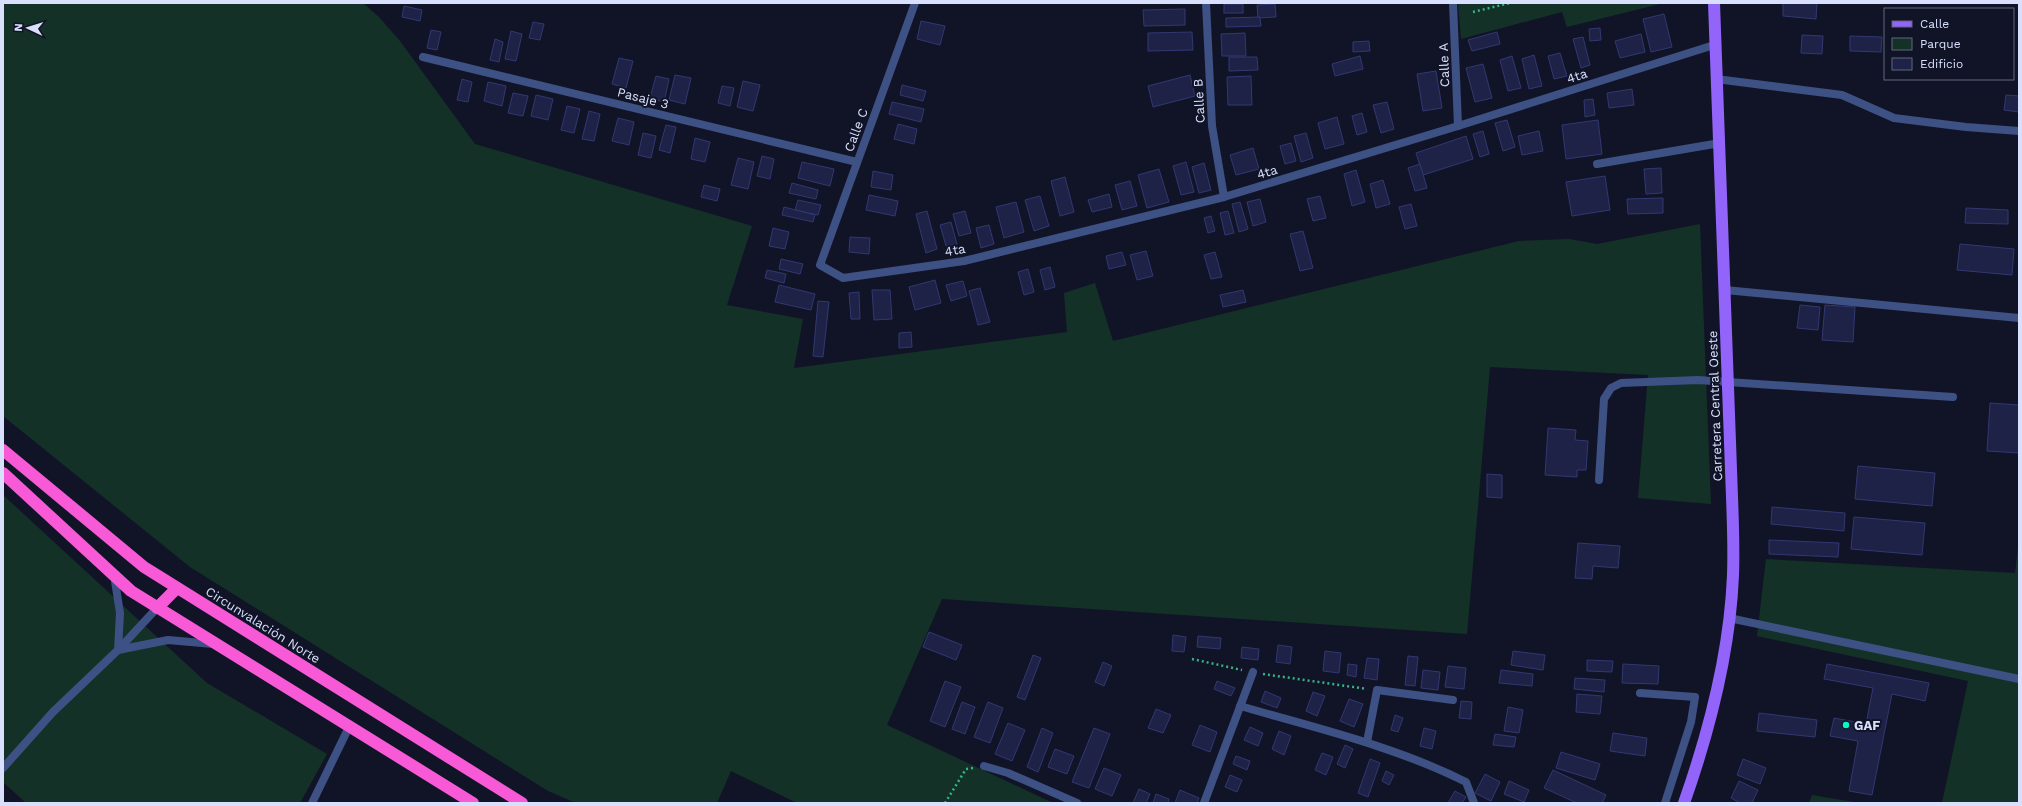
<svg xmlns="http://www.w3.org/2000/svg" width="2022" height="806" font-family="'Work Sans',sans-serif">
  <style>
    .green { fill: #143127 }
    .building { fill: #1e2247; stroke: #313872 }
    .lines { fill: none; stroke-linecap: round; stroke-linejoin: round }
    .path { stroke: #35b585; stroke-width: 2.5; stroke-dasharray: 2 3; stroke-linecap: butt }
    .lane { stroke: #3e5184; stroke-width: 8 }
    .street { stroke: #3e5184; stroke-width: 8 }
    .primary { stroke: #9264f9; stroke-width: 12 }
    .highway { stroke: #f859d7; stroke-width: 12 }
    .poi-dot { fill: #0df5c3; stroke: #111427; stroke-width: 1.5 }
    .labels { text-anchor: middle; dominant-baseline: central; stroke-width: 4; stroke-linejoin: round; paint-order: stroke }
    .street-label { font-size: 13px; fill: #d8e0fd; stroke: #111427 }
    .poi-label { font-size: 13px; font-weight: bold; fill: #d8e0fd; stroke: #111427; text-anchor: start }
  </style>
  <rect width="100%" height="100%" fill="#111427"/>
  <g class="green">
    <path d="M3 3H363L379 17 400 41 475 144 752 226 727 305 803 319 794 368 1067 332 1064 293 1095 283 1113 341 1519 241 1569 239 1597 244 1700 224 1711 504 1638 498 1648 375 1490 367 1467 634 942 599 887 725 1053 803H797L731 771 717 803H576L548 791 190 567 3 416Z"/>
    <path d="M1458 3H1664L1567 27 1562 12 1461 39Z"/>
    <path d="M3 495 207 683 327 754 300 803H26L3 782Z"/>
    <path d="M2019 538V803H1942L1968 681 1757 636 1766 559 2015 573Z"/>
    <path d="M1812 795 1860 803H1809Z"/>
  </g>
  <g class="building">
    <path d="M1783 3H1817L1816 19 1783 16Z"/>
    <rect x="1224" y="4" width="19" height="9"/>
    <path d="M1275 4 1276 17 1258 18 1257 5Z"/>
    <path d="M404 6 422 10 420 21 402 17Z"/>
    <path d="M1185 9V25L1144 26 1143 10Z"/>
    <path d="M1664 14 1672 47 1651 52 1643 19Z"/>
    <path d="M1260 17 1261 26 1226 27V18Z"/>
    <path d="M921 21 945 26 940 45 917 39Z"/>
    <path d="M533 22 544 24 540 40 529 38Z"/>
    <path d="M1600 28 1601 40 1590 41 1589 29Z"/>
    <path d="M431 30 441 32 437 50 427 48Z"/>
    <path d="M511 31 522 34 516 61 505 59Z"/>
    <path d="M1192 32 1193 50 1148 51V33Z"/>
    <path d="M1497 32 1500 44 1472 51 1468 40Z"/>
    <path d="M1245 33 1246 56H1222L1221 34Z"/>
    <path d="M1641 34 1645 52 1620 58 1615 41Z"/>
    <path d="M1802 35 1823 36 1822 54 1801 53Z"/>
    <path d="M1850 36 1882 37 1881 52 1850 51Z"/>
    <path d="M1583 37 1590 65 1581 68 1573 39Z"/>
    <path d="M495 39 503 42 499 62 490 60Z"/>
    <path d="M1369 41 1370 51 1353 52V42Z"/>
    <path d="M1560 53 1567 76 1554 79 1548 56Z"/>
    <path d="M1534 55 1542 86 1529 89 1522 59Z"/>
    <path d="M1360 56 1363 69 1335 76 1332 64Z"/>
    <path d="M1512 56 1521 88 1508 91 1500 60Z"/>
    <path d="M1229 57H1257L1258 70 1229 71Z"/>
    <path d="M619 58 633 61 626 88 612 84Z"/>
    <path d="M1483 64 1492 98 1475 102 1466 68Z"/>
    <path d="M1436 71 1442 108 1423 111 1417 74Z"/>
    <path d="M675 75 691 78 685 104 669 100Z"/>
    <path d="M1190 75 1195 96 1153 107 1148 86Z"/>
    <path d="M656 76 669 79 664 102 650 98Z"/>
    <path d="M1251 76 1252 105H1228L1227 77Z"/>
    <path d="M462 79 472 82 468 102 457 100Z"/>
    <path d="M743 81 760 85 753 111 737 107Z"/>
    <path d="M488 82 506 86 502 106 484 101Z"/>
    <path d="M902 85 926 91 923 101 900 95Z"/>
    <path d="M722 86 734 88 730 106 718 103Z"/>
    <path d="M1632 89 1634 105 1609 108 1607 93Z"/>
    <path d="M513 93 528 96 523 116 508 113Z"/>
    <path d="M536 95 553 99 548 120 531 116Z"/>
    <path d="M2006 95 2019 96V112L2004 110Z"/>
    <path d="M1593 99 1595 115 1585 117 1584 100Z"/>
    <path d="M892 102 924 109 921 122 889 114Z"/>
    <path d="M1387 102 1394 129 1381 133 1373 105Z"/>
    <path d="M567 106 580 109 574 133 561 130Z"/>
    <path d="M589 111 600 114 594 141 582 139Z"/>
    <path d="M1362 113 1367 132 1357 135 1352 116Z"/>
    <path d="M1337 117 1344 144 1325 149 1318 123Z"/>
    <path d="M618 118 634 122 629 145 612 141Z"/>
    <path d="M1507 120 1515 147 1503 151 1495 123Z"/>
    <path d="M1598 120 1602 154 1566 159 1562 125Z"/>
    <path d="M898 124 917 129 914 144 894 139Z"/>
    <path d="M666 125 676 127 670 153 659 150Z"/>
    <path d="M1483 131 1489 154 1480 157 1473 134Z"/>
    <path d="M1539 131 1543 151 1522 155 1518 136Z"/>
    <path d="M643 133 656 136 651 158 638 155Z"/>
    <path d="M1306 133 1313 158 1301 162 1294 136Z"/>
    <path d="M1466 136 1473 159 1423 175 1416 153Z"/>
    <path d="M695 138 710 142 705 162 691 159Z"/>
    <path d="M1291 143 1296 161 1285 164 1280 146Z"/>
    <path d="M1253 148 1259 169 1236 175 1230 155Z"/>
    <path d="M762 156 774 159 770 179 757 176Z"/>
    <path d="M738 158 754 162 748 189 731 185Z"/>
    <path d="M802 162 834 169 830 186 798 178Z"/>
    <path d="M1186 162 1194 192 1181 195 1173 166Z"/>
    <path d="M1204 163 1211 190 1199 193 1192 167Z"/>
    <path d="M1420 164 1427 188 1415 191 1408 168Z"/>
    <path d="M1661 168 1662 193 1646 194 1644 169Z"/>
    <path d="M1159 169 1169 202 1147 208 1138 175Z"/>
    <path d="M1356 170 1365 202 1352 206 1344 174Z"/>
    <path d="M873 171 893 175 891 190 871 187Z"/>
    <path d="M1605 176 1610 210 1572 216 1566 182Z"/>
    <path d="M1065 177 1074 212 1060 216 1051 181Z"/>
    <path d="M1383 180 1390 204 1376 208 1370 184Z"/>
    <path d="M1130 181 1137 206 1122 210 1115 185Z"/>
    <path d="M792 183 818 190 816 199 789 193Z"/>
    <path d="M704 185 720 189 717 201 701 197Z"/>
    <path d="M1109 194 1112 207 1092 212 1088 200Z"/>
    <path d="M869 195 898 201 895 216 866 210Z"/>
    <path d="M1040 196 1049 226 1034 231 1025 200Z"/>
    <path d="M1320 196 1326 218 1313 221 1307 199Z"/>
    <path d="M1663 198V213L1628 214 1627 199Z"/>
    <path d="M1260 199 1266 222 1253 226 1247 202Z"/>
    <path d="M798 200 821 205 818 215 795 210Z"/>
    <path d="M1016 202 1024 232 1004 238 996 207Z"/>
    <path d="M1240 202 1248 229 1239 232 1232 204Z"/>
    <path d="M1411 204 1417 226 1405 229 1399 207Z"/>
    <path d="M784 207 815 215 813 222 782 215Z"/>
    <path d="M1966 208 2008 210V224L1965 223Z"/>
    <path d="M927 211 937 249 926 253 916 214Z"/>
    <path d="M965 211 971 233 959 236 953 214Z"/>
    <path d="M1228 211 1234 233 1225 235 1220 213Z"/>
    <path d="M1211 216 1215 231 1208 233 1204 218Z"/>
    <path d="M951 222 957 244 946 246 940 225Z"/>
    <path d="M989 225 994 244 981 248 976 228Z"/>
    <path d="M773 228 789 232 785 249 769 246Z"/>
    <path d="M1303 231 1313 268 1300 271 1290 234Z"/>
    <path d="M850 237 870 238 869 254 849 252Z"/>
    <path d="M1960 244 2014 249 2012 275 1957 270Z"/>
    <path d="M1146 251 1153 276 1137 280 1130 255Z"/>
    <path d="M1122 252 1126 265 1109 269 1106 256Z"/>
    <path d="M1215 252 1222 277 1211 279 1204 255Z"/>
    <path d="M781 259 803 264 800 274 779 269Z"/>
    <path d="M1050 267 1055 287 1045 290 1040 270Z"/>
    <path d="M1028 269 1034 292 1024 295 1018 272Z"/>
    <path d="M767 270 786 274 784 283 765 278Z"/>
    <path d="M935 280 941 303 915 310 909 287Z"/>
    <path d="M963 281 967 296 951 301 946 285Z"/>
    <path d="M779 285 815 294 811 310 775 302Z"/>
    <path d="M980 288 990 322 978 325 969 291Z"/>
    <path d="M872 290H890L892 319 874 320Z"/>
    <path d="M1243 290 1246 302 1223 307 1220 295Z"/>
    <path d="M859 292 860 319H851L849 293Z"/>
    <path d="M818 301 829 302 823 357 813 356Z"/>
    <path d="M1800 305 1820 307 1818 330 1797 328Z"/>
    <path d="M1825 305 1855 307 1853 342 1822 340Z"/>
    <path d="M911 332 912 347 899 348V333Z"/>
    <path d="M1990 403 2019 405V453L1987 451Z"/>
    <path d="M1548 428 1576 430 1575 440 1588 441 1586 470H1577V477L1545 475Z"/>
    <path d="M1858 466 1935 473 1932 506 1855 499Z"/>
    <path d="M1487 474 1502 475V498L1487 497Z"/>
    <path d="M1772 507 1845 513 1844 531 1771 524Z"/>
    <path d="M1854 517 1925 523 1922 555 1851 549Z"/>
    <path d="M1769 540 1839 543 1838 557 1769 554Z"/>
    <path d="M1578 543 1620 546 1618 568 1593 566 1592 579 1575 578Z"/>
    <path d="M929 632 962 645 956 660 923 647Z"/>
    <path d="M1173 635 1186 637 1184 652 1172 651Z"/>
    <path d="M1198 636 1221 638 1220 649 1197 647Z"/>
    <path d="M1278 645 1292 647 1290 664 1276 662Z"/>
    <path d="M1242 647 1259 649 1258 660 1241 658Z"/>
    <path d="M1325 651 1341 653 1339 673 1323 671Z"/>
    <path d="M1513 651 1545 655 1543 670 1511 665Z"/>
    <path d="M1033 655 1041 658 1025 700 1017 697Z"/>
    <path d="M1408 656 1418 657 1415 686 1405 685Z"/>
    <path d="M1367 658 1379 659 1377 680 1364 678Z"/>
    <path d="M1587 660 1613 661 1612 672 1587 671Z"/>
    <path d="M1103 662 1112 666 1104 686 1095 682Z"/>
    <path d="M1348 664 1357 665 1356 677 1347 675Z"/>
    <path d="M1623 664 1659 666 1658 684 1622 683Z"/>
    <path d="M1827 664 1929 683 1925 701 1892 694 1872 795 1849 791 1858 741 1830 736 1834 718 1866 724 1873 688 1824 679Z"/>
    <path d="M1448 666 1466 668 1464 689 1445 687Z"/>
    <path d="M1423 670 1440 672 1438 690 1421 688Z"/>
    <path d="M1501 670 1533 674 1532 686 1499 683Z"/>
    <path d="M1575 678 1605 680 1604 692 1574 689Z"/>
    <path d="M945 681 961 687 945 727 930 721Z"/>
    <path d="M1217 681 1235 688 1231 696 1214 689Z"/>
    <path d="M1265 691 1281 698 1277 708 1261 702Z"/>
    <path d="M1313 692 1325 696 1317 716 1306 711Z"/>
    <path d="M1577 694 1602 696 1600 714 1576 712Z"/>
    <path d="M1349 699 1363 704 1354 727 1340 721Z"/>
    <path d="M1461 701 1472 702 1471 719 1459 718Z"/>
    <path d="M962 702 975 707 965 734 952 729Z"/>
    <path d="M988 702 1003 708 990 743 974 737Z"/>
    <path d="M1508 707 1523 710 1519 733 1504 731Z"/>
    <path d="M1156 709 1171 715 1163 733 1148 728Z"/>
    <path d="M1759 713 1817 720 1815 737 1757 731Z"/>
    <path d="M1395 715 1403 718 1398 732 1391 730Z"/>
    <path d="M1008 723 1025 730 1012 761 995 754Z"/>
    <path d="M1200 725 1217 732 1210 752 1192 745Z"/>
    <path d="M1250 727 1263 733 1258 746 1244 740Z"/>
    <path d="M1042 728 1053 733 1038 772 1027 767Z"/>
    <path d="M1094 728 1110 734 1089 788 1072 782Z"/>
    <path d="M1424 728 1436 731 1432 749 1420 746Z"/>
    <path d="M1279 731 1291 736 1284 755 1272 749Z"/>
    <path d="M1613 733 1647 738 1645 756 1610 751Z"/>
    <path d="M1495 734 1516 737 1514 747 1493 745Z"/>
    <path d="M1345 745 1353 749 1345 768 1337 764Z"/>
    <path d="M1055 749 1074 756 1067 774 1048 767Z"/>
    <path d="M1561 752 1600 764 1595 780 1556 768Z"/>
    <path d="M1322 753 1333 757 1326 775 1315 770Z"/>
    <path d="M1236 756 1250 761 1247 770 1233 764Z"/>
    <path d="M1370 759 1380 763 1368 797 1358 793Z"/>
    <path d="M1743 759 1766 768 1760 784 1737 775Z"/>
    <path d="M1104 768 1121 775 1112 796 1095 789Z"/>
    <path d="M1553 770 1606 795 1602 803H1577L1544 788Z"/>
    <path d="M1386 771 1394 775 1389 785 1382 781Z"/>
    <path d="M1485 774 1500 782 1491 801 1475 793Z"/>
    <path d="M1230 775 1242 780 1237 792 1225 787Z"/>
    <path d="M1509 781 1529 790 1524 802 1504 794Z"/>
    <path d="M1739 781 1758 790 1752 803H1740L1731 798Z"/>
    <path d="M1139 789 1150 794 1146 803H1133Z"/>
    <path d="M1180 790 1199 798 1197 803H1175Z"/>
    <path d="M1455 791 1466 797 1462 803H1448Z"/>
    <path d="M1156 794 1169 799 1168 803H1153Z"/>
  </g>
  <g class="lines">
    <g class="path">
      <path d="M1473 12 1510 3"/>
      <path d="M1192 659 1242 670"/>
      <path d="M1263 674 1367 689"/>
      <path d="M945 803 966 769 973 768"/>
    </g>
    <g class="lane">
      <path d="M1716 79 1842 95 1894 118 1966 127 2019 131"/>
      <path d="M1597 164 1720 143"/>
      <path d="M1725 290 2019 318"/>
      <path d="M1599 480 1604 399 1611 388 1621 383 1698 380 1953 397"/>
      <path d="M114 575 120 613 118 650 168 640 213 644"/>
      <path d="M1640 693 1695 697 1691 722 1665 803"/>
      <path d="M3 768 53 712 118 650 157 608"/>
      <path d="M312 803 349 727"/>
    </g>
    <g class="street">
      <path d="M915 3 820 265 843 278 964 261 1224 197 1458 126 1714 45"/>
      <path d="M1206 3 1212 126 1224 197"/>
      <path d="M1453 3 1458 126"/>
      <path d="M423 57 857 162"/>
      <path d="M1729 618 2019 679"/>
      <path d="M1240 706C1316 728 1394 746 1466 782L1474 803"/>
      <path d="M1367 742 1377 690 1453 700"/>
      <path d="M984 766 1008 773 1077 803"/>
      <path d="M1204 803 1253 672"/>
    </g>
    <path class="primary" d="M1684 803C1709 732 1730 651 1733 575 1734 549 1733 523 1732 497L1714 3"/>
    <g class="highway">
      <path d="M3 450 144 567 522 803"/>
      <path d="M3 473 131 591 473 803"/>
      <path d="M157 608 177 588"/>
    </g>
  </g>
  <circle class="poi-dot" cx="1846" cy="725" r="4"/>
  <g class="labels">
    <g class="street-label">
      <text transform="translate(1444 65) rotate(-92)">Calle A</text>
      <text transform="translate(1577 76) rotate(-18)">4ta</text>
      <text transform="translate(643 98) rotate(14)">Pasaje 3</text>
      <text transform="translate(1199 101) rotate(-93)">Calle B</text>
      <text transform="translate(856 130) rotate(-70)">Calle C</text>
      <text transform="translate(1267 172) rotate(-17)">4ta</text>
      <text transform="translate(955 250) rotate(-10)">4ta</text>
      <text transform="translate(1715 406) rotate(-92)">Carretera Central Oeste</text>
      <text transform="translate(263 625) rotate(32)">Circunvalación Norte</text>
    </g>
    <g class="poi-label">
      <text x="1854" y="725">GAF</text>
    </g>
  </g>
  <rect width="2022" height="806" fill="none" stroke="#d8e0fd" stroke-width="8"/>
  <rect x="1884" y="8" width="130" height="72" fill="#111427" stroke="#61667d"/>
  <rect x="1892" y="21" width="20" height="6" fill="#9264f9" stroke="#61667d"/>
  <text x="1920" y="28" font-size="12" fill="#d8e0fd">Calle</text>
  <rect x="1892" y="38" width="20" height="12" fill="#143127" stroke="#61667d"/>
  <text x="1920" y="48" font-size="12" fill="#d8e0fd">Parque</text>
  <rect x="1892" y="58" width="20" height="12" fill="#1e2247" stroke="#61667d"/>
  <text x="1920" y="68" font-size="12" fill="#d8e0fd">Edificio</text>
  <g transform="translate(28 28) rotate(274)" stroke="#111427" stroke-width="3" paint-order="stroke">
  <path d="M0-3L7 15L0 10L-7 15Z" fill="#d8e0fd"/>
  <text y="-6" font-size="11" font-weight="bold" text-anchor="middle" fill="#d8e0fd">N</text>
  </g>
</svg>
